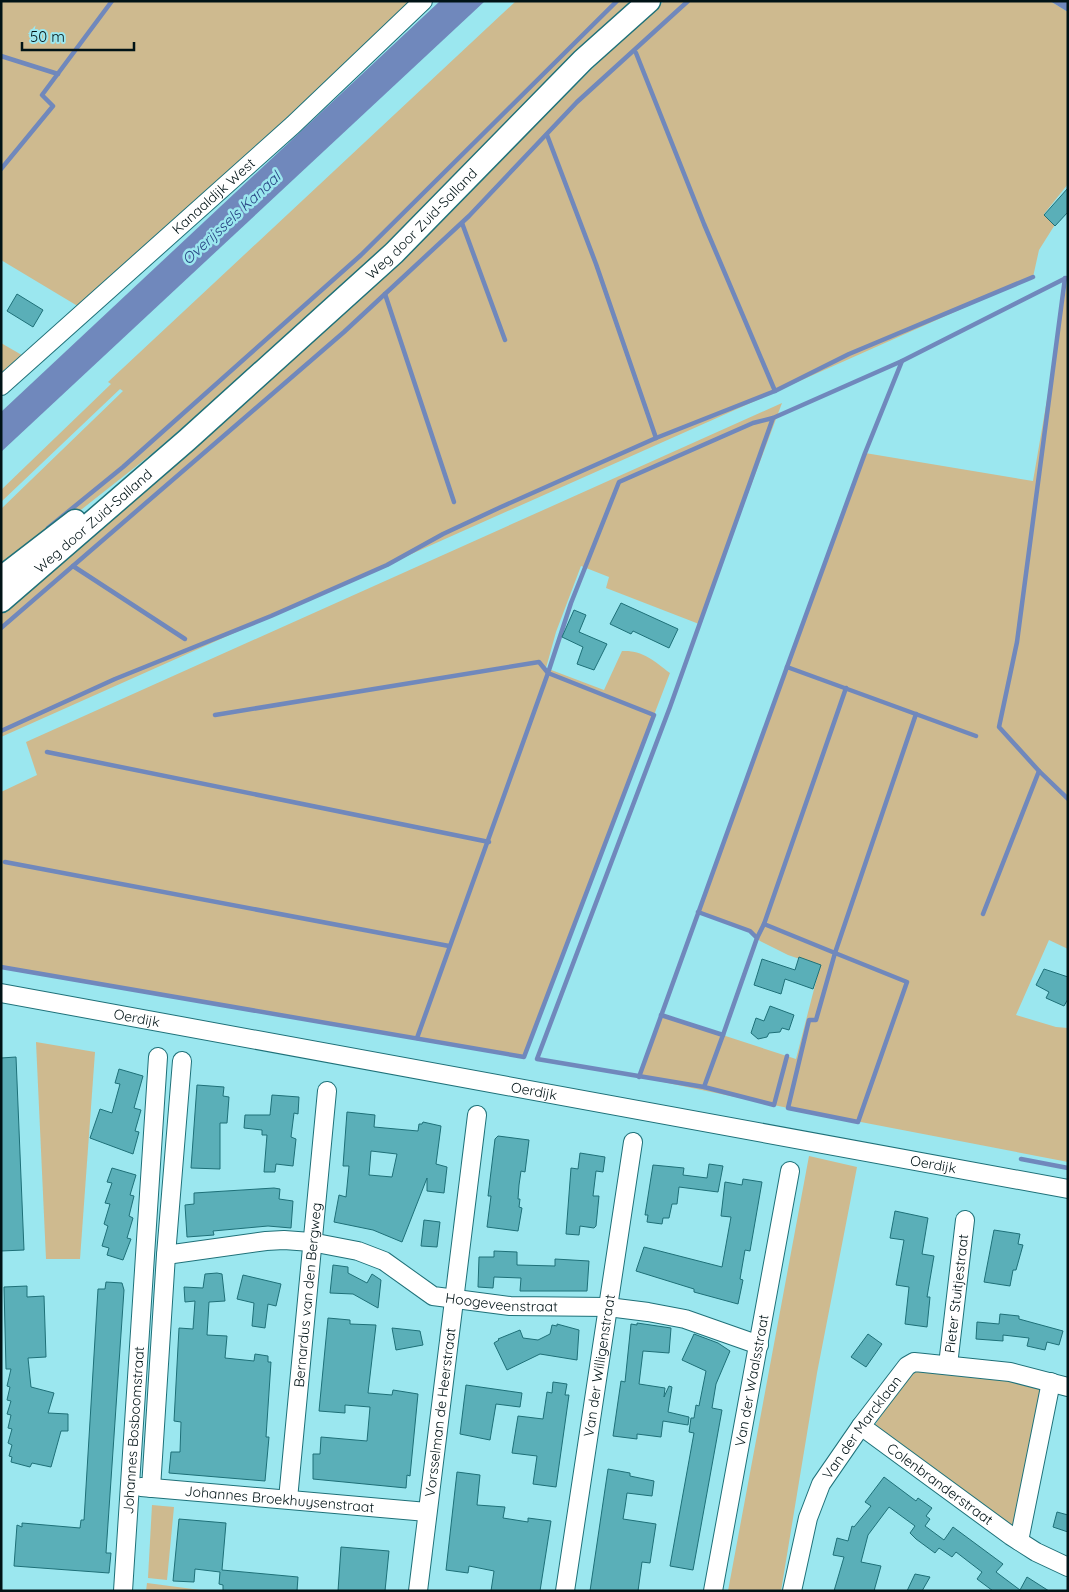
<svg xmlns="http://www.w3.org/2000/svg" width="1069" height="1592" font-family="Quicksand,sans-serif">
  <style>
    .green { fill: #ceba8f }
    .water { fill: #7088bc }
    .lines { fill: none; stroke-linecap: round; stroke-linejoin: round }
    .stream { stroke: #7088bc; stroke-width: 4.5 }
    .building { fill: #5aafb8; stroke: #1e7078; fill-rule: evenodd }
    .minor-casing { stroke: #1f7179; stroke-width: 20 }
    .major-casing { stroke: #1f7179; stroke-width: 25 }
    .minor { stroke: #fff; stroke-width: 18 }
    .major { stroke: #fff; stroke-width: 22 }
    .labels { text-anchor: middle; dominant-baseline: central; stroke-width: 5; stroke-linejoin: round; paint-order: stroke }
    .street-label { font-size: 14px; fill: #001316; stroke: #9be7ef }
    .water-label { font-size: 15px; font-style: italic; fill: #274383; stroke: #9be7ef }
  </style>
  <rect width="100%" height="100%" fill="#9be7ef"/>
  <g class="green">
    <path d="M1 1H413L81 308 1 260Z"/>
    <path d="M516 1H633L536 91 476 156 357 277 153 453 1 573V509L123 391 120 389 1 502V490L111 384 108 382Z"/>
    <path d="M664 1H1050L1068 12V184L1044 214 1056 223 1039 250 1033 277 1 737V612L360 300C465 204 558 96 664 1Z"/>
    <path d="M1068 277V949L1049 940 1016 1015 1056 1027 1068 1028V1162L788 1108 639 1077 661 1015 796 1059 820 966 788 955 760 941 750 931 698 912 865 453 1033 481Z"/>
    <path d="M1 343 27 358 1 381Z"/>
    <path d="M782 403 699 624 606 588 609 577 581 566 556 632 546 668 604 690 622 651C643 650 654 661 670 673L524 1057 1 967V792L37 775 26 742Z"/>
    <path d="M36 1042 95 1052 80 1259H46Z"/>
    <path d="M809 1156 857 1167 817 1373 781 1591H728Z"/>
    <path d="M922 1369 985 1376 1044 1387 1016 1533 875 1425 905 1378Z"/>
    <path d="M152 1505 174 1507 167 1580 148 1578Z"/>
    <path d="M147 1583 208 1591H146Z"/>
  </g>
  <g class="water">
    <path d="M440 1H485L1 452V412Z"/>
    <path d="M1050 1H1068V12Z"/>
  </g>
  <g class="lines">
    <g class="stream">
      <path d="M636 53 704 224 775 391"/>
      <path d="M1 56 58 74"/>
      <path d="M547 135 596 264 656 438"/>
      <path d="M1 169 53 106 42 95 112 1"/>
      <path d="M462 223 505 340"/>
      <path d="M385 294 454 502"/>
      <path d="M48 528 123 467 361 255 617 1"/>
      <path d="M73 566 185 639"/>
      <path d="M1 628 344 332 469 216 577 102 688 1"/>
      <path d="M787 667 865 453 902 361 1066 278"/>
      <path d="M215 715 539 662 548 673 417 1038"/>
      <path d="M1 731 115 679 271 616 387 565 443 534 501 507 656 438 775 391 849 354 1033 277"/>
      <path d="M47 752 489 842"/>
      <path d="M1039 771 999 727 1017 642 1065 278"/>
      <path d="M5 862 449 946"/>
      <path d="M698 912 750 931 757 938 723 1035"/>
      <path d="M983 914 1039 771 1068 799"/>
      <path d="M764 924 835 953 916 714"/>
      <path d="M757 938 764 924 846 688"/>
      <path d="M835 953 907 982 858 1122 788 1108 809 1020H816Z"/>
      <path d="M1 967 524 1057 654 715 548 673 571 603 619 482 753 423 773 418"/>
      <path d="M661 1015 723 1035 704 1087"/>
      <path d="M787 1056 774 1105 704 1087 537 1059 670 707 773 418 902 361"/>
      <path d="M639 1077 787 667 976 736"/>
      <path d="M1021 1159 1068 1168"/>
    </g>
  </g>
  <g class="building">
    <path d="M1068 188V212L1055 226 1044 215Z"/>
    <path d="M17 294 43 310 33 327 7 311Z"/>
    <path d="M621 603 678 629 669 648 633 631 631 634 610 624Z"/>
    <path d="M574 610 586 615 579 632 607 644 594 670 577 664 583 647 562 637Z"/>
    <path d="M799 957 821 965 813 989 785 979 781 994 754 985 762 959 795 970Z"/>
    <path d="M1044 969 1068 977V999L1064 1006 1046 998 1049 992 1036 985Z"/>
    <path d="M770 1006 794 1015 789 1030 782 1028 780 1032 769 1033 767 1037 758 1039 751 1033 756 1018 764 1021Z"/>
    <path d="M16 1057 24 1250 1 1251V1058Z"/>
    <path d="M119 1069 143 1076 134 1108 141 1110 135 1131 139 1132 133 1154 90 1138 100 1109 112 1113 120 1084 115 1083Z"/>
    <path d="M197 1085 224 1087 223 1096 229 1097 227 1123H220V1169L191 1168Z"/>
    <path d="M272 1095 299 1097 298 1114 294 1113 291 1137 296 1139 293 1166 276 1164 275 1172H264L267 1135H262V1130L244 1128 245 1115H270Z"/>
    <path d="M347 1112 375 1115 374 1127 418 1131 419 1124H422L423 1122 441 1126 436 1164 447 1167 444 1193 427 1191V1178L402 1242 373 1230 334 1222 339 1195 346 1197 349 1166H343ZM371 1151 397 1154 392 1177 369 1175Z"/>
    <path d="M498 1136 529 1140 525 1172 521 1171 519 1185 518 1199H520L519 1207 522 1208 518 1231 487 1227 491 1196H488L495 1139Z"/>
    <path d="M580 1153 605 1157 603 1172 596 1171 593 1196H599L596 1226 594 1228 580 1226 579 1235 566 1234 571 1168 578 1169Z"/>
    <path d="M709 1164 723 1166 718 1192 679 1187 677 1204H672L669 1218H663L662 1224 647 1222 648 1215H645L653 1165 684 1168 683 1175 707 1178Z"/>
    <path d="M112 1168 136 1175 130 1195 134 1196 129 1216 133 1218 127 1238 131 1239 123 1260 107 1255 109 1248 102 1246 108 1226 104 1224 110 1204 105 1203 112 1183 107 1182Z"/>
    <path d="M743 1179 762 1182 750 1251 745 1250 740 1279 743 1280 738 1304 694 1292V1289L636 1271 644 1247 722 1267 731 1217 721 1216 725 1182 742 1185Z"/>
    <path d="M274 1188 280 1189 279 1199 293 1201 291 1228 268 1226 213 1231 214 1235 187 1237 185 1205 194 1204V1193Z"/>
    <path d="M895 1211 928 1218 922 1254 934 1256 927 1297H930L927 1327 905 1324 909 1287 896 1285 904 1240 890 1238Z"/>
    <path d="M424 1220 440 1222 437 1247 421 1246Z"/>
    <path d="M994 1230 1020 1234 1018 1244 1023 1245 1016 1270H1013L1010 1286 984 1282Z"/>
    <path d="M494 1251 517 1252V1265L555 1266V1259L589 1261 587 1291H520L521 1278 494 1277 493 1288 478 1287 479 1257H494Z"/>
    <path d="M333 1265 348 1267V1273L367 1283 372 1274 381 1280 378 1308 353 1294 330 1293Z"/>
    <path d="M217 1273 222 1274 225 1301 209 1302 207 1335 227 1336 225 1358 254 1361 255 1354 268 1356V1362H271L266 1437H269L265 1481 169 1473 171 1452H180L181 1422 174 1421 179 1328 193 1329 195 1301 185 1302 184 1287 203 1288 205 1274Z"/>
    <path d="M243 1275 281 1284 276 1306 268 1304 265 1328 252 1326 254 1303 237 1299Z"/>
    <path d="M106 1282 122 1283 124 1290 106 1553H111L109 1573 14 1566 17 1525 22 1527V1523L80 1528 81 1520H84L98 1289H105Z"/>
    <path d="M27 1286V1297L44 1296 46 1357 28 1358 31 1387 54 1393 48 1413 68 1414V1431H61L51 1467 32 1463 30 1467 11 1462 12 1457 9 1456 12 1445 8 1443 12 1429 8 1428 11 1415 7 1414 11 1401 7 1400 10 1387 7 1386 11 1369H6L4 1287Z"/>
    <path d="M1000 1314 1019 1316V1319L1063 1331 1059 1345 1047 1342 1045 1350 1027 1346 1029 1338 1003 1335V1341L976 1339 977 1322 999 1324Z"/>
    <path d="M328 1318 350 1320V1324L376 1325 368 1393 392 1395 393 1390 418 1394 410 1476 407 1475 406 1488 313 1479V1454H320L321 1437 367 1441 370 1407 345 1405V1413L319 1411Z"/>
    <path d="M637 1323 671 1328 669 1353 643 1351 639 1384 665 1388 664 1397 669 1386 672 1387 668 1412 689 1417 688 1425 663 1421 661 1437 637 1434V1439L613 1436 621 1381 625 1382 631 1324 637 1325Z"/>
    <path d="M557 1324 579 1330 577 1360 540 1354 507 1370 494 1343 499 1340 498 1339 520 1330 523 1338 538 1340 550 1334 552 1325 557 1326Z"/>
    <path d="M392 1328 420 1331 423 1345 396 1350Z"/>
    <path d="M694 1334 718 1343 730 1351 716 1384 712 1408 722 1410 693 1570 670 1566 694 1433 689 1432 691 1418H694L696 1405 699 1406 706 1371 682 1360Z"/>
    <path d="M868 1334 882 1344 866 1367 851 1357Z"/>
    <path d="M553 1382 567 1384 565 1395H569L556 1487 533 1484 537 1456 512 1453 518 1416 543 1419 547 1392 552 1393Z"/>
    <path d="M466 1385 522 1393 520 1407 496 1404 490 1440 460 1434Z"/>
    <path d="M608 1469 630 1473V1476L654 1481 652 1496 627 1493 625 1507 623 1519 656 1524 650 1563 642 1562 638 1591H590Z"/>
    <path d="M457 1472 480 1475 477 1505 505 1507 503 1518 528 1522V1518L551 1521 540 1591H491L494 1571 469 1566 468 1573 446 1570Z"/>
    <path d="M884 1477 916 1501 918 1498 932 1508 926 1516 930 1519 925 1526 944 1540 953 1527 1003 1564 996 1572 1020 1590 1027 1577 1049 1591H993L977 1579 982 1572 956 1552 952 1557 939 1548 935 1553 916 1539 910 1533 915 1526 889 1507 868 1535 861 1562 881 1566 874 1591H834L844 1557 833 1555 837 1538 848 1541 852 1526 854 1527 871 1506 865 1502Z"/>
    <path d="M1057 1512 1068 1515V1532L1053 1527Z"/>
    <path d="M179 1519 226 1523 222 1570 298 1577 297 1591H223V1585L219 1584 220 1572 195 1569 194 1582 173 1581Z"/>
    <path d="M341 1547 389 1551 385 1591H338Z"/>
    <path d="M915 1574 930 1577 922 1591H907Z"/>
  </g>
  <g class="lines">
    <g class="minor-casing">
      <g id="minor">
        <path id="s1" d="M1 386 293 125 423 1"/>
        <path id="s2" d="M1 993 1068 1189"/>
        <path id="s3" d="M166 1255 266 1241 284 1240 311 1242 358 1251 384 1261 433 1296 510 1306 608 1307 648 1312 685 1319 759 1345"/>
        <path id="s4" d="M948 1365 965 1220"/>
        <path id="s5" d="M861 1426 1011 1536 1036 1552 1068 1567"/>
        <path id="s6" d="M141 1487 427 1512"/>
        <path d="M151 1488 166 1255 182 1061"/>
        <path id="s7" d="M288 1499 327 1091"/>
        <path d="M1019 1541 1051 1382"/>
        <path id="s8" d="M123 1591 158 1057"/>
        <path id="s9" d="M418 1591 477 1115"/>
        <path id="s10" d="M565 1591 633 1142"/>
        <path id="s11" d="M713 1591 790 1171"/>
        <path id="s12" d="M792 1591 808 1518 821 1484 861 1426 907 1366 914 1362 924 1363 1010 1372 1068 1387"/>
      </g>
    </g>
    <g class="major-casing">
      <g id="major">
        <path d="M1 578 75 521"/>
        <path id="s13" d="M1 601 187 440 394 253 583 60 649 1"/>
      </g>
    </g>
    <use href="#minor" class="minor"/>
    <use href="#major" class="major"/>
  </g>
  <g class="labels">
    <g class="street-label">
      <text stroke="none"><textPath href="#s1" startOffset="285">Kanaaldijk West</textPath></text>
      <text stroke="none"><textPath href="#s13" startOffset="565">Weg door Zuid-Salland</textPath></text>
      <text stroke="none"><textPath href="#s13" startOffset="122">Weg door Zuid-Salland</textPath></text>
      <text stroke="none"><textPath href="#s2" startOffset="138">Oerdijk</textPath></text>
      <text stroke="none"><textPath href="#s2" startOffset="542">Oerdijk</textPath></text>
      <text stroke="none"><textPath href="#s2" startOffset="948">Oerdijk</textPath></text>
      <text stroke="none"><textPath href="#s4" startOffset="72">Pieter Stuitjestraat</textPath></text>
      <text stroke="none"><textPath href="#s7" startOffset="205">Bernardus van den Bergweg</textPath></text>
      <text stroke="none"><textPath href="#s3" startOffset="351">Hoogeveenstraat</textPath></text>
      <text stroke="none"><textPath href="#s10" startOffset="228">Van der Willigenstraat</textPath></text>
      <text stroke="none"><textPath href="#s11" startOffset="214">Van der Waalsstraat</textPath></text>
      <text stroke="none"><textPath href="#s9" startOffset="180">Vorsselman de Heerstraat</textPath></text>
      <text stroke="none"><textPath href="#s12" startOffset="181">Van der Marcklaan</textPath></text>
      <text stroke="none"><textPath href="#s8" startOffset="161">Johannes Bosboomstraat</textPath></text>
      <text stroke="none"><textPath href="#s5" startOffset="98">Colenbranderstraat</textPath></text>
      <text stroke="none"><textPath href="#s6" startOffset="139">Johannes Broekhuysenstraat</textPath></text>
    </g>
    <g class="water-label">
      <text transform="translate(231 218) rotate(-43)">Overijssels Kanaal</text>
    </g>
  </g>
  <rect width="1069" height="1592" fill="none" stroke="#001316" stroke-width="5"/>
  <path d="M22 42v8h112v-8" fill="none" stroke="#001316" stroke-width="2.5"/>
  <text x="30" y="42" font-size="15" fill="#001316" stroke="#9be7ef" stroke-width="4" paint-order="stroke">50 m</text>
</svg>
